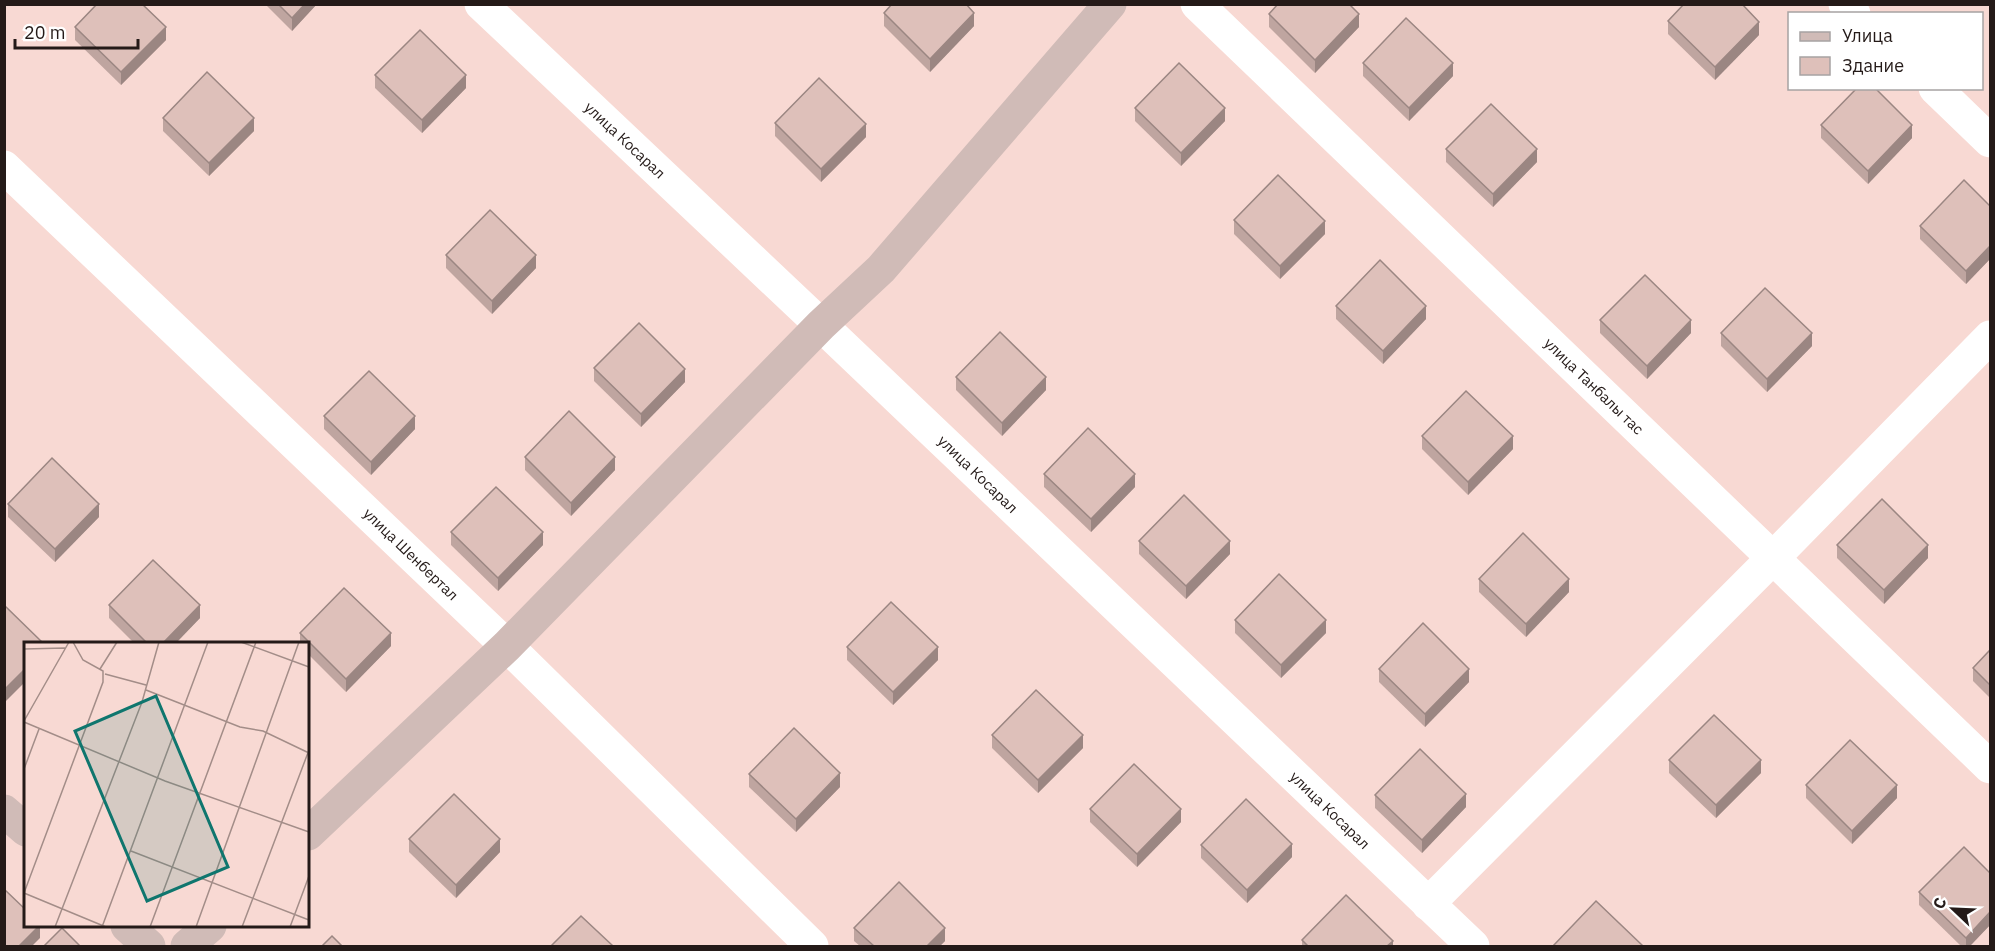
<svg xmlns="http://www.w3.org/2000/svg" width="1995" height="951" font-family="'IBM Plex Sans',sans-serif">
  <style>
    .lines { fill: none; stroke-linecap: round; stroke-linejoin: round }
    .street { stroke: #fff; stroke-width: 33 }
    .secondary { stroke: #d0bbb7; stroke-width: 33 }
    .wall { fill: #bfa5a0 }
    .shaded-wall { fill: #9b8682 }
    .building { fill: #dec0ba; stroke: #9b8682; stroke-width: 1.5 }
    .labels { text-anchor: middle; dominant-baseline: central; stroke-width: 4.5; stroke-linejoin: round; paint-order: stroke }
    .street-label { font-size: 15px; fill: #241a18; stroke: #fff }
    .inset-road { fill: none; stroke: #a38d88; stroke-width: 1.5 }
    .view { fill: #0f766e; fill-opacity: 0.15; stroke: #0f766e; stroke-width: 3 }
    .inset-edge { fill: none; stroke: #241a18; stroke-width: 3 }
  </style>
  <rect width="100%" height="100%" fill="#f8d9d3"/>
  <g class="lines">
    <g class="street">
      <path d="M481 4 821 325 1473 946"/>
      <path d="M1197 4 1990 767"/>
      <path d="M1845 4 1854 14"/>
      <path d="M1935 88 1990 141"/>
      <path d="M4 167 507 646 812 946"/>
      <path d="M1428 904 1773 558 1990 337"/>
    </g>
    <g class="secondary">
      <path d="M4 811 26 830"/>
      <path d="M308 834 507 646 821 325 881 269 1110 4"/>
      <path d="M127 926 149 946"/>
      <path d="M187 946 210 926"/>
    </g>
  </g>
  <g class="wall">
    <path d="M265 4H317L292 31Z"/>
    <path d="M884 13 974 26 930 72 884 26Z"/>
    <path d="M1269 14 1359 27 1315 73 1269 27Z"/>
    <path d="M1668 21 1759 35 1715 80 1668 34Z"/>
    <path d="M75 27 166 40 121 85 75 40Z"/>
    <path d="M1363 63 1453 76 1409 121 1363 76Z"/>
    <path d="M375 75 466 88 422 133 375 88Z"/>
    <path d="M1135 108 1225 121 1181 166 1135 121Z"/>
    <path d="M163 118 254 131 209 176 163 131Z"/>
    <path d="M775 123 866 137 821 182 775 136Z"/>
    <path d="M1821 125 1912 138 1868 184 1821 138Z"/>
    <path d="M1446 149 1537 162 1493 207 1446 162Z"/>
    <path d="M1990 206V259L1966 284 1920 239V226Z"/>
    <path d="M1234 220 1325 234 1280 279 1234 234Z"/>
    <path d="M446 255 536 268 492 314 446 268Z"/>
    <path d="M1336 306 1426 319 1383 364 1336 319Z"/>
    <path d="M1600 320 1691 333 1647 379 1600 333Z"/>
    <path d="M1721 333 1812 346 1767 392 1721 346Z"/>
    <path d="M594 368 685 382 641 427 594 381Z"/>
    <path d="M956 377 1046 390 1002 436 956 390Z"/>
    <path d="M324 416 415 429 371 475 324 429Z"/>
    <path d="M1422 436 1513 449 1468 495 1422 449Z"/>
    <path d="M525 457 615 470 571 516 525 470Z"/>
    <path d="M1044 474 1135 487 1091 532 1044 487Z"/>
    <path d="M8 504 99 517 55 562 8 517Z"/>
    <path d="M451 532 543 545 498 591 451 545Z"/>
    <path d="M1139 541 1230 554 1186 599 1139 554Z"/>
    <path d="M1837 545 1928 558 1884 604 1837 558Z"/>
    <path d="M1479 579 1569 592 1526 637 1479 592Z"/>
    <path d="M109 605 200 618 175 644H135L109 618Z"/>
    <path d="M1235 620 1326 633 1281 678 1235 633Z"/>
    <path d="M300 633 391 646 346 692 308 654V644H300Z"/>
    <path d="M847 647 938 660 893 705 847 660Z"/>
    <path d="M1990 650V698L1973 681V668Z"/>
    <path d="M1379 669 1469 682 1425 727 1379 682Z"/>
    <path d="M992 735 1083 748 1038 793 992 748Z"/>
    <path d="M1669 760 1761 773 1716 818 1669 773Z"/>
    <path d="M749 774 840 787 796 832 749 787Z"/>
    <path d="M1806 785 1897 798 1852 844 1806 798Z"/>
    <path d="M1375 795 1466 807 1422 853 1375 808Z"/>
    <path d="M1090 809 1181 822 1137 867 1090 822Z"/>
    <path d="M409 839 500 852 456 898 409 852Z"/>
    <path d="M1201 845 1292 857 1247 903 1201 858Z"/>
    <path d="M1919 892 1990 925 1970 946H1961L1919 905Z"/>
    <path d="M854 928 945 941 940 946H860L854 941Z"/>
    <path d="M1302 940 1308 946H1302Z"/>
  </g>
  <g class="shaded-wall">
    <path d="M305 4H317L292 31V18Z"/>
    <path d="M974 13V26L930 72V59Z"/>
    <path d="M1359 14V27L1315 73V60Z"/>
    <path d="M1759 22V35L1715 80V67Z"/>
    <path d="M166 27V40L121 85V72Z"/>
    <path d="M1453 63V76L1409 121V108Z"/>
    <path d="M466 75V88L422 133V120Z"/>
    <path d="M1225 108V121L1181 166V153Z"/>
    <path d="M254 118V131L209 176V163Z"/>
    <path d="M866 124V137L821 182V169Z"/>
    <path d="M1912 125V138L1868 184V171Z"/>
    <path d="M1537 149V162L1493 207V194Z"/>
    <path d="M1325 221V234L1280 279V266Z"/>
    <path d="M1990 246V259L1966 284V271Z"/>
    <path d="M536 255V268L492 314V301Z"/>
    <path d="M1426 306V319L1383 364V351Z"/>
    <path d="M1691 320V333L1647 379V366Z"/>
    <path d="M1812 333V346L1767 392V379Z"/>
    <path d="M685 369V382L641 427V414Z"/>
    <path d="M1046 377V390L1002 436V423Z"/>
    <path d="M415 416V429L371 475V462Z"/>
    <path d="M1513 436V449L1468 495V482Z"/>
    <path d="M615 457V470L571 516V503Z"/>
    <path d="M1135 474V487L1091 532V519Z"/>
    <path d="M99 504V517L55 562V549Z"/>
    <path d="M543 532V545L498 591V578Z"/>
    <path d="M1230 541V554L1186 599V586Z"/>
    <path d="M1928 545V558L1884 604V590Z"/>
    <path d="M1569 579V592L1526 637V624Z"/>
    <path d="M200 605V618L175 644H162Z"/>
    <path d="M1326 620V633L1281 678V665Z"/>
    <path d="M391 633V646L346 692V679Z"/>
    <path d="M938 647V660L893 705V692Z"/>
    <path d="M26 668V681L4 703V690Z"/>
    <path d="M1469 669V682L1425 727V714Z"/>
    <path d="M1083 735V748L1038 793V780Z"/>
    <path d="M1761 760V773L1716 818V805Z"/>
    <path d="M840 773V787L796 832V819Z"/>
    <path d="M1897 785V798L1852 844V831Z"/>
    <path d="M1466 794V807L1422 853V840Z"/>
    <path d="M1181 809V822L1137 867V854Z"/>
    <path d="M500 839V852L456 898V885Z"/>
    <path d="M1292 844V857L1247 903V890Z"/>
    <path d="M1990 912V925L1970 946H1966V938Z"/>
    <path d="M39 926H40V938L32 946H19Z"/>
    <path d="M945 928V941L940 946H927Z"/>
    <path d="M1393 941V946H1387Z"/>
  </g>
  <g class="building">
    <path d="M97 4H142L166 27 121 72 75 27Z"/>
    <path d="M278 4H305L292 18Z"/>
    <path d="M892 4H966L974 13 930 59 884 13Z"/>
    <path d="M1278 4H1349L1359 14 1315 60 1269 14Z"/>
    <path d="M1684 4H1742L1759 22 1715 67 1668 21Z"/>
    <path d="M1406 18 1453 63 1409 108 1363 63Z"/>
    <path d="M420 30 466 75 422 120 375 75Z"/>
    <path d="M1179 63 1225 108 1181 153 1135 108Z"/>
    <path d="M207 72 254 118 209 163 163 118Z"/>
    <path d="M819 78 866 124 821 169 775 123Z"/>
    <path d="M1857 88H1875L1912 125 1868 171 1821 125Z"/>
    <path d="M1491 104 1537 149 1493 194 1446 149Z"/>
    <path d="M1278 175 1325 221 1280 266 1234 220Z"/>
    <path d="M1964 180 1990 206V246L1966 271 1920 226Z"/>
    <path d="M490 210 536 255 492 301 446 255Z"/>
    <path d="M1380 260 1426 306 1383 351 1336 306Z"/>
    <path d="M1645 275 1691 320 1647 366 1600 320Z"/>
    <path d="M1765 288 1812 333 1767 379 1721 333Z"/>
    <path d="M639 323 685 369 641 414 594 368Z"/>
    <path d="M1000 332 1046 377 1002 423 956 377Z"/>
    <path d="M369 371 415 416 371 462 324 416Z"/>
    <path d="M1466 391 1513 436 1468 482 1422 436Z"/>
    <path d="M569 411 615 457 571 503 525 457Z"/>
    <path d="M1088 428 1135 474 1091 519 1044 474Z"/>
    <path d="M52 458 99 504 55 549 8 504Z"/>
    <path d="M496 487 543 532 498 578 451 532Z"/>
    <path d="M1184 495 1230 541 1186 586 1139 541Z"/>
    <path d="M1882 499 1928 545 1884 590 1837 545Z"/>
    <path d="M1523 533 1569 579 1526 624 1479 579Z"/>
    <path d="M153 560 200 605 162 644H148L109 605Z"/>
    <path d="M1279 574 1326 620 1281 665 1235 620Z"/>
    <path d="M344 588 391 633 346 679 300 633Z"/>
    <path d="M891 602 938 647 893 692 847 647Z"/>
    <path d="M4 605 44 644H26V668L4 690Z"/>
    <path d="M1423 623 1469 669 1425 714 1379 669Z"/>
    <path d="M1990 650V685L1973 668Z"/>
    <path d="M1036 690 1083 735 1038 780 992 735Z"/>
    <path d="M1714 715 1761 760 1716 805 1669 760Z"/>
    <path d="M794 728 840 773 796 819 749 774Z"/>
    <path d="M1850 740 1897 785 1852 831 1806 785Z"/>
    <path d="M1420 749 1466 794 1422 840 1375 795Z"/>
    <path d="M1134 764 1181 809 1137 854 1090 809Z"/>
    <path d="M454 794 500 839 456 885 409 839Z"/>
    <path d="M1246 799 1292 844 1247 890 1201 845Z"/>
    <path d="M1964 847 1990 873V912L1966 938 1919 892Z"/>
    <path d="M899 882 945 928 927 946H874L854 928Z"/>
    <path d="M4 889 26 910V926H39L19 946H4Z"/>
    <path d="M1346 895 1393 941 1387 946H1308L1302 940Z"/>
    <path d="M1596 901 1643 946H1553Z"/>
    <path d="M581 916 613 946H551Z"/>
    <path d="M62 928 80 946H44Z"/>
    <path d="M332 936 342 946H322Z"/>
  </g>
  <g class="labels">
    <g class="street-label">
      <text transform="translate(625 140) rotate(43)">улица Косарал</text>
      <text transform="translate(1594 386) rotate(44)">улица Танбалы тас</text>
      <text transform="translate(978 474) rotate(44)">улица Косарал</text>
      <text transform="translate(411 554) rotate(44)">улица Шенбертал</text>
      <text transform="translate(1330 810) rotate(44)">улица Косарал</text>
    </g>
  </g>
  <g transform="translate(24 642)">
    <rect width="285" height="285" fill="#f8d9d3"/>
    <path class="inset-road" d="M217 0 285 25M0 7 41 6M76 27 93 0M81 32 122 43M122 48 216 85 239 89 285 111M0 79 45 0M0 80 141 139 285 190M0 127 15 87M107 209 285 278M0 251 79 40V29L59 18 49 0M0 251 82 285M31 285 118 60 135 0M78 285 184 0M126 285 232 0M172 285 275 0M218 285 285 108M266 285 285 234"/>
    <path class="view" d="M132 54 204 225 123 259 51 89Z"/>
    <rect width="285" height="285" class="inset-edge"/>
  </g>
  <rect width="1995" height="951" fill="none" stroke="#241a18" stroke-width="12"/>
  <rect x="1788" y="12" width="195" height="78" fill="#ffffff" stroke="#a7a3a3" stroke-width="1.5"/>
  <rect x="1800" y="32" width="30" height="9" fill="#d0bbb7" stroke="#a7a3a3" stroke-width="1.5"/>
  <text x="1842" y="42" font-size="18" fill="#241a18">Улица</text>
  <rect x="1800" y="57" width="30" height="18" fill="#dec0ba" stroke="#a7a3a3" stroke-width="1.5"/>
  <text x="1842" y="72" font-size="18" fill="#241a18">Здание</text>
  <g transform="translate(1953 909) rotate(293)" stroke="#ffffff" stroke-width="4.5" paint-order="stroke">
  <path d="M0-4.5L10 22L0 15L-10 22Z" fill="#241a18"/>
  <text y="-9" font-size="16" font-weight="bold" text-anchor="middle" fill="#241a18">С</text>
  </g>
  <path d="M15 39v9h123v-9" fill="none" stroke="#241a18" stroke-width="3"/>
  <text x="24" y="39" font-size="18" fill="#241a18" stroke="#ffffff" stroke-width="4.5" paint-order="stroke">20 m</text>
</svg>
